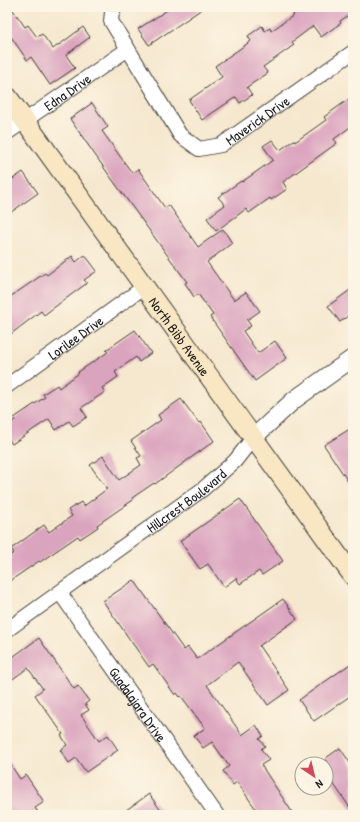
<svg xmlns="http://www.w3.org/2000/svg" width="360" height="822" font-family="'Patrick Hand',sans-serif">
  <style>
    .building { fill: #daa3be }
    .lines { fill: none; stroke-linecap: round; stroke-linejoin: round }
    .minor-casing { stroke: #3d3b37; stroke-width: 16 }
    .tertiary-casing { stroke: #3d3b37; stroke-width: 19 }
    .secondary-casing { stroke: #3d3b37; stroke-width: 21 }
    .minor { stroke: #fff; stroke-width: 14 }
    .tertiary { stroke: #fff; stroke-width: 17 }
    .secondary { stroke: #f9e7c3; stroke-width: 19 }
    .labels { text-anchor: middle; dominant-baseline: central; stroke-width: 3; stroke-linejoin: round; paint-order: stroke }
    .street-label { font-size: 14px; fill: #1c1c1c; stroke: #fcf5e5 }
  </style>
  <rect width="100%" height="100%" fill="#fcf5e5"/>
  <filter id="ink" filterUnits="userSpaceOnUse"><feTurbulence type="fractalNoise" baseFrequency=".025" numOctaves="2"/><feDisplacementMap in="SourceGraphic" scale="8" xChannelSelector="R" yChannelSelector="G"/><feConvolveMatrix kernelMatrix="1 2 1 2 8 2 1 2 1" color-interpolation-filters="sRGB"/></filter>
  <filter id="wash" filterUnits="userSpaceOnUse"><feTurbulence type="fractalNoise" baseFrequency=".012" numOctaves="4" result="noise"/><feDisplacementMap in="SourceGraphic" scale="16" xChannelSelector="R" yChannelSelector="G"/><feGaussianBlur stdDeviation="0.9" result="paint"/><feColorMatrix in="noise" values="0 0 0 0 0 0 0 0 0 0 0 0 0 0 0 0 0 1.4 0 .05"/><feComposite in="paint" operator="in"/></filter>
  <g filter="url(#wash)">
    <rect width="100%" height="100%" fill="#f6e8cf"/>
    <g id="blocks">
      <g class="building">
        <path d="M7 7H11L25 27 28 25 37 37 42 34 53 49 59 44V45L83 27 90 37 66 55 75 68 50 85 31 57 27 60 7 31Z"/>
        <path d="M172 7H205L149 45 138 29Z"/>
        <path d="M288 7H353V12L340 21 341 23 321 37 313 26 292 42 294 45 263 67 268 73 247 87 252 95 240 103 236 97 202 120 189 100 222 77 215 66 251 41 248 36 262 26 265 31 270 28 271 31 294 15Z"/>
        <path d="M353 96V125L334 139 337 143 283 182 287 189 271 200 270 198 249 213 246 209 216 231 207 218 225 205 218 197 241 181 242 182 273 160 263 146 272 140 280 150 294 140 295 142 326 120 324 117Z"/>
        <path d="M92 103 108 127 102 131 132 173 138 169 165 208 169 205 198 247 223 229 232 243 207 262 234 300 246 292 260 311 247 320 251 326 243 331 258 353 275 341 287 358 255 381 210 317 213 315 198 294 194 297 185 283 187 282 109 175 70 119Z"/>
        <path d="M23 172 38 193 7 215V183Z"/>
        <path d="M85 255 97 271 84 280 87 283 44 315 41 311 7 337V299L45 273 47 275 72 256 76 262Z"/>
        <path d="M353 288V312L340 322 328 306Z"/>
        <path d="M135 330 151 353 139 362 136 357 115 372 118 377 102 388 105 392 81 408 87 417 73 426 69 421 56 430 49 419 12 444 7 437V425L15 420 14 418 45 397 43 394 57 385 59 388 79 373 78 372 108 352 106 350Z"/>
        <path d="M181 399 199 423 201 422 214 441 155 484 154 483 132 498 133 500 97 525 98 527 80 539 78 536 40 562 39 561 7 583V557L14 553 11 549 44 525 49 532 72 516 68 510 81 502 84 506 107 489 90 465 103 456 119 480 141 465 137 458 141 456 131 441 161 420 158 415Z"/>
        <path d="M353 427V489L324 445Z"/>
        <path d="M240 499 283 561 262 575 259 571 240 584 236 578 224 587 208 564 200 569 180 541Z"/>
        <path d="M134 580 184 650 188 647 197 659 283 599 297 619 259 646 289 690 268 705 238 662 207 685 242 735 256 725 263 736 259 739 265 746 261 749 269 760 261 765 294 815H260L237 782 233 785 223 771 229 766 212 742 203 748 194 736 205 728 181 696 180 697 177 693 175 695 153 664 149 667 103 601Z"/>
        <path d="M39 638 74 689 78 686 89 701 85 704 89 710 81 715 99 741 108 735 118 750 86 772 76 758 69 763 60 750 67 745 61 735 63 734 35 695 43 689 28 668 7 683V661Z"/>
        <path d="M353 662V694L314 721 299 700Z"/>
        <path d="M340 748 353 767V812L326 773V758Z"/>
        <path d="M7 759 20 779 26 775 44 802 35 808 40 815H7Z"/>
        <path d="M149 794 164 815H119Z"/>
      </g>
    </g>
  </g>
  <g filter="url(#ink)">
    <use href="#blocks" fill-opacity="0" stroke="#3d3b37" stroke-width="1"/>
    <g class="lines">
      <g class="minor-casing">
        <g id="minor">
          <path id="s1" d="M115 7 112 12 111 21 128 49 180 135 199 149 221 145 353 52"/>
          <path id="s2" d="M7 133 128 49"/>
          <path id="s3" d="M7 386 144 287"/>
          <path id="s4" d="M60 593 217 815"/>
          <path id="s5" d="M7 630 203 489 235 461 253 438"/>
        </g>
      </g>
      <g class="tertiary-casing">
        <path id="tertiary" d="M253 438 294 400 353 358"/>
      </g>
      <g class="secondary-casing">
        <g id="secondary">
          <path id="s6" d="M7 96 353 576"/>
        </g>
      </g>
      <use href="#minor" class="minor"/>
      <use href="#tertiary" class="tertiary"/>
      <use href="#secondary" class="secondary"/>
    </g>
  </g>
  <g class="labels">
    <g class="street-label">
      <text stroke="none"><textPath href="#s2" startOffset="73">Edna Drive</textPath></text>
      <text stroke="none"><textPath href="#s1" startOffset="238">Maverick Drive</textPath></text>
      <text stroke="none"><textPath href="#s6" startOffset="296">North Bibb Avenue</textPath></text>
      <text stroke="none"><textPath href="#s3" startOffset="84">Lorilee Drive</textPath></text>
      <text stroke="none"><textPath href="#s5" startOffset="221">Hillcrest Boulevard</textPath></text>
      <text stroke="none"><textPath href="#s4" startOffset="136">Guadalajara Drive</textPath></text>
    </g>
  </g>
  <rect width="360" height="822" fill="none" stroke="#fcf5e5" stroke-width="24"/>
  <g transform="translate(314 776) rotate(145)"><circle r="19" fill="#fcf5e5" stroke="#a29e95"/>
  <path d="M0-3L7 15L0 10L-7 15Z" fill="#d1495b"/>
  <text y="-6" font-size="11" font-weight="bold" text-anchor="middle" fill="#1c1c1c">N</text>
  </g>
</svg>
